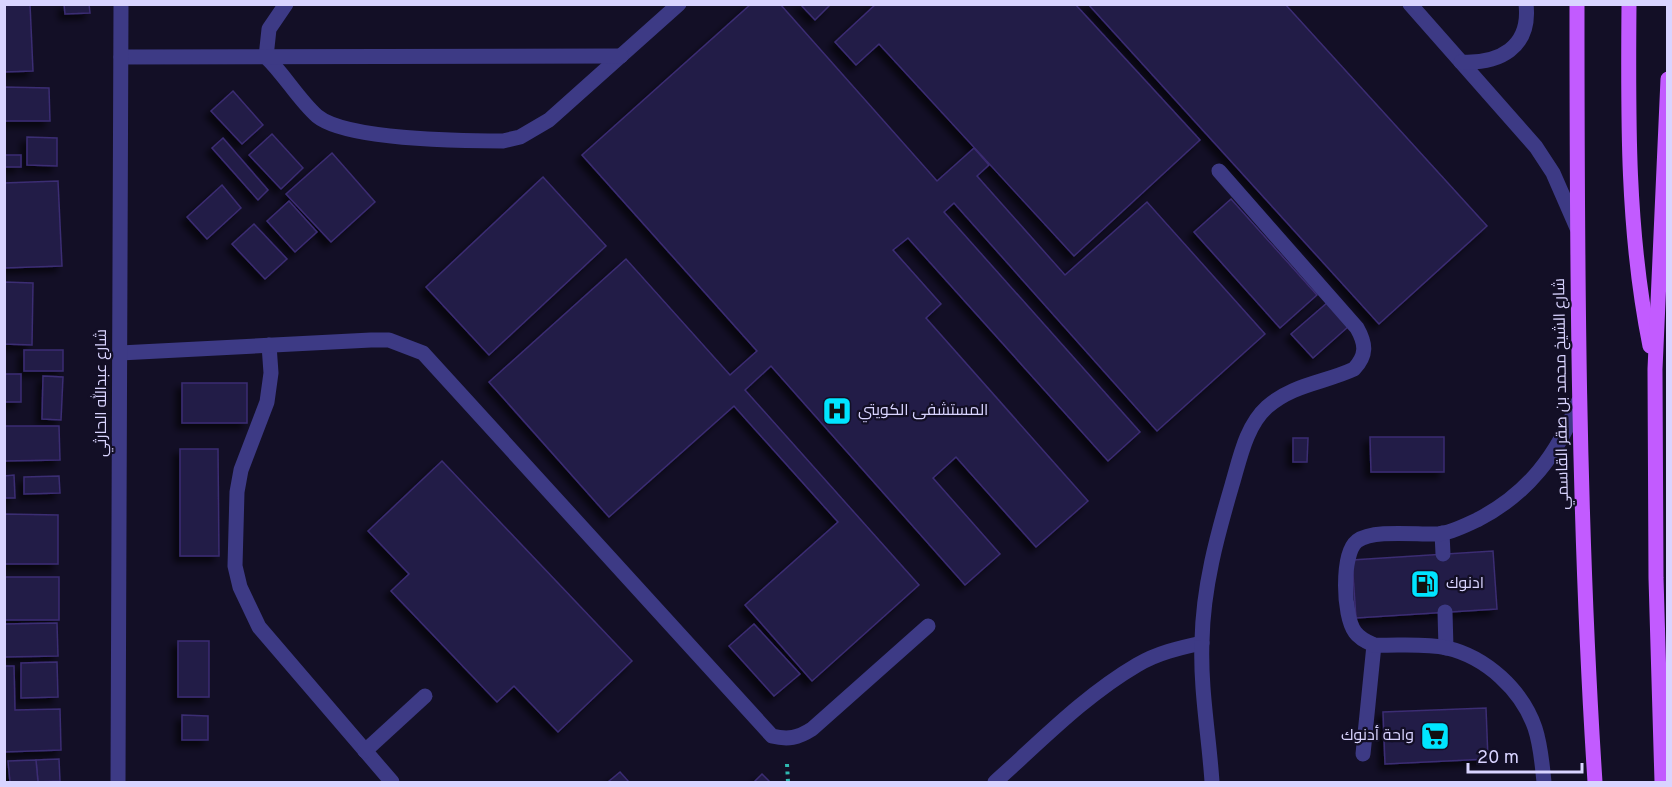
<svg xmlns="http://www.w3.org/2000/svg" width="1672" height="787" font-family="Overpass,Cairo,sans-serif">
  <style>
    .building { fill: #241b47; stroke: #3b2d73; stroke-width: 1.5; filter: url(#shadow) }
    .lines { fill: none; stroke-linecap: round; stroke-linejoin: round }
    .path { stroke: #2fb8b0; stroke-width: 4; stroke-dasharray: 3 4.5; stroke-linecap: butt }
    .service { stroke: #3d3a85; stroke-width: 15 }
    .minor { stroke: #3d3a85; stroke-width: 15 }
    .primary { stroke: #c25bff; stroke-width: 15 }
    .labels { text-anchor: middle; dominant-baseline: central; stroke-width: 4.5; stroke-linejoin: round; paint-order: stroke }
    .street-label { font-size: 16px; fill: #d9d4ff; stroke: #130f26 }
    .poi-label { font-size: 16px; fill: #d9d4ff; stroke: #130f26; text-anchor: start }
  </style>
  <defs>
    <filter id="shadow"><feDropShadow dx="-5.5" dy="5.5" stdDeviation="3" flood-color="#0009"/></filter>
  </defs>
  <rect width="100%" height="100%" fill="#130f26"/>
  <g class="building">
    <path d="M4 4H30L33 71 4 72Z"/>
    <path d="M64 4H89L90 13 65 14Z"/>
    <path d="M751 4H780L937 181 974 148 989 165 977 176 1065 275 1147 202 1265 334 1157 431 954 203 944 212 1140 432 1108 461 908 238 893 250 941 304 926 318 1088 501 1036 547 956 457 933 478 1000 554 965 585 771 366 745 390 919 585 812 681 745 605 838 522 734 406 609 517 489 382 626 259 730 375 757 351 582 155Z"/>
    <path d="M800 4H831L815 20Z"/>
    <path d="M876 4H1075L1200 140 1074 256 879 44 856 65 835 42Z"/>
    <path d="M1088 4H1285L1487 226 1379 324Z"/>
    <path d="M4 87 49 88 50 121H4Z"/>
    <path d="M233 91 263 125 242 144 211 111Z"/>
    <path d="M272 134 303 168 281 189 249 155Z"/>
    <path d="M27 137 57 138V166L27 165Z"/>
    <path d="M223 138 268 190 258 200 212 148Z"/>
    <path d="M332 153 375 202 331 242 286 194Z"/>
    <rect x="4" y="155" width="17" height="12"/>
    <path d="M543 177 606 246 489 355 426 287Z"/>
    <path d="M58 181 62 266 4 268V183Z"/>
    <path d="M222 185 241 208 207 239 187 217Z"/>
    <path d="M1231 199 1317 295 1280 328 1194 232Z"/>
    <path d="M289 201 317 232 295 252 267 221Z"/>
    <path d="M254 224 287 259 265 279 232 244Z"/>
    <path d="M4 282 33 283 32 345 4 344Z"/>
    <path d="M1328 302 1349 326 1313 358 1291 334Z"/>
    <rect x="24" y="350" width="39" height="21"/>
    <rect x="4" y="374" width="17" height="28"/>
    <path d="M43 376 63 377 61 420 42 419Z"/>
    <rect x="182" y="383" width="65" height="40"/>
    <path d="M4 426H59L60 460 4 461Z"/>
    <path d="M1370 437H1444V472H1371Z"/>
    <path d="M1293 438H1308L1307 462H1293Z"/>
    <path d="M180 449H218L219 556H180Z"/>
    <path d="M442 461 632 661 558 732 514 686 497 702 391 591 409 574 368 531Z"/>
    <path d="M14 475 15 498H4V476Z"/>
    <path d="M59 476 60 493 24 494V477Z"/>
    <path d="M4 514 58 515V564H4Z"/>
    <path d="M1493 551 1497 609 1356 618 1352 560Z"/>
    <rect x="4" y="577" width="55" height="43"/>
    <path d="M57 623 58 656 4 657V624Z"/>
    <path d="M754 624 800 674 774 696 729 646Z"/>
    <rect x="178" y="641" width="31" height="56"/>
    <path d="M57 662 58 697 21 698V663Z"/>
    <path d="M4 666H14L15 710 60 709 61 750 4 752Z"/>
    <path d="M1486 708 1488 759 1385 764 1383 712Z"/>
    <path d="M182 715 208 716V740H182Z"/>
    <path d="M59 759 60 781 38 782 36 760Z"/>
    <path d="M36 760 38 782H10L8 761Z"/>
    <path d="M620 772 629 782H608Z"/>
    <path d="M762 774 770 782H754Z"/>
  </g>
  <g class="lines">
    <path class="path" d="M787 764 788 782"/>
    <g class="service">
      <path d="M286 4 269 29 266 57C284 74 298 99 317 116 346 140 463 141 503 141L520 137 549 120 679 4"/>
      <path d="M1410 4 1536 147 1553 173 1577 228"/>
      <path d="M121 57 621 56"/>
      <path d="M1461 62C1499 64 1531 48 1526 4"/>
      <path d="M269 345 271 373 267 402 241 470 237 492 235 566 240 587 259 627 392 782"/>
      <path d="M120 353 371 340H389L423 353 772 736C788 740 798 738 812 729L928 626"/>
      <path d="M1442 533 1443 554"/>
      <path d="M1445 612 1446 648"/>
      <path d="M365 751 425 696"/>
      <path d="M1363 754 1374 645"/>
      <path d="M995 782C1040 742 1084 696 1137 665 1157 653 1179 648 1202 643"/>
      <path d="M1212 782C1209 736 1200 688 1202 641 1203 587 1217 536 1232 485 1240 458 1246 426 1267 407 1293 384 1324 383 1354 369 1367 355 1366 344 1357 328L1219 171"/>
      <path d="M1544 782C1542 764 1541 746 1535 728 1522 690 1486 657 1447 648 1424 643 1397 646 1374 645 1367 642 1359 638 1355 632 1343 616 1341 554 1357 541 1373 529 1418 535 1438 534 1451 533 1466 525 1477 520 1528 494 1558 454 1578 402"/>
    </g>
    <path class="minor" d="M118 782 121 4"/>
    <g class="primary">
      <path d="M1577 4C1577 264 1578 523 1595 782"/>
      <path d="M1629 4C1628 119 1627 232 1650 346"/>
      <path d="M1662 782 1656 578 1655 369 1668 79"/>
    </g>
  </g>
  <defs>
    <g id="hospital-square" transform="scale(1.5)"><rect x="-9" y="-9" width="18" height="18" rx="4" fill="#00e5ff" stroke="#130f26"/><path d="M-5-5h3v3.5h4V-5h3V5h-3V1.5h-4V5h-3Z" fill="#111"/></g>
    <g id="fuel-square" transform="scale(1.5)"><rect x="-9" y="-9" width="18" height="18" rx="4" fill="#00e5ff" stroke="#130f26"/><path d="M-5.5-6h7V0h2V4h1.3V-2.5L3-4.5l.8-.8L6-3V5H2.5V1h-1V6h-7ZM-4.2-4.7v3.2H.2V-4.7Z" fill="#111"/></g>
    <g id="supermarket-square" transform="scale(1.5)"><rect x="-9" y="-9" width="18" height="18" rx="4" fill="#00e5ff" stroke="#130f26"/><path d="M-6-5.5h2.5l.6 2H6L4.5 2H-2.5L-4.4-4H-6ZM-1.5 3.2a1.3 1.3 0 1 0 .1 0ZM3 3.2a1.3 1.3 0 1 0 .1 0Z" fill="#111"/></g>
  </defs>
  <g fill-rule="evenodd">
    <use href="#hospital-square" x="837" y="411"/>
    <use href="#fuel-square" x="1425" y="584"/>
    <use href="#supermarket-square" x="1435" y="736"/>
  </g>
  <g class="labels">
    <g class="street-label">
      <text transform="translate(102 393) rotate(-90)">شارع عبدالله الحارثي</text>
      <text transform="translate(1562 394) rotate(-91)">شارع الشيخ محمد بن صقر القاسمي</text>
    </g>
    <g class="poi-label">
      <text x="858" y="411">المستشفى الكويتي</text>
      <text x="1446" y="584">ادنوك</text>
      <text x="1414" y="736" text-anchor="end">واحة أدنوك</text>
    </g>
  </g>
  <rect width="1672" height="787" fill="none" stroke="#d9d4ff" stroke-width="12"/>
  <path d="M1468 763v9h114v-9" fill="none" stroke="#d9d4ff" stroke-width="3"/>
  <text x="1477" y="763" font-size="18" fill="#d9d4ff" stroke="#130f26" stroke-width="4.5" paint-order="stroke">20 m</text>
</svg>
